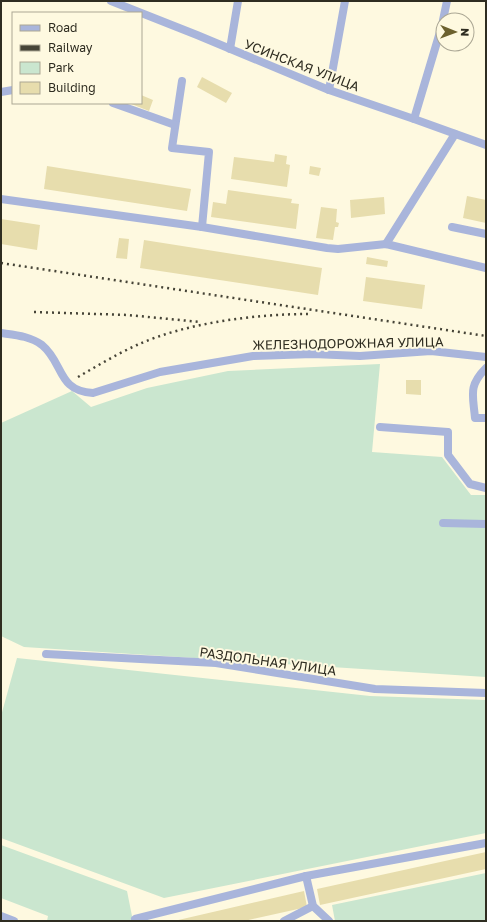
<svg xmlns="http://www.w3.org/2000/svg" width="487" height="922" font-family="'Golos Text',sans-serif">
  <style>
    .green { fill: #cae6cf }
    .building { fill: #e7ddad }
    .lines { fill: none; stroke-linecap: round; stroke-linejoin: round }
    .minor { stroke: #a9b5db; stroke-width: 8 }
    .rail { stroke: #464437; stroke-width: 2.5; stroke-dasharray: 2 4; stroke-linecap: butt }
    .labels { text-anchor: middle; dominant-baseline: central; stroke-width: 4; stroke-linejoin: round; paint-order: stroke }
    .street-label { font-size: 13px; fill: #2f2d21; stroke: #fef9e0 }
  </style>
  <rect width="100%" height="100%" fill="#fef9e0"/>
  <g class="green">
    <path d="M380 364 372 452 442 457 471 495H486V677L24 647 1 636V423L72 391 91 407 147 388 228 371Z"/>
    <path d="M17 658 370 696 486 700V833L164 898 1 838V716Z"/>
    <path d="M1 845 127 891 133 921H47L48 916 1 898Z"/>
    <path d="M486 873V921H335L332 905Z"/>
  </g>
  <g class="building">
    <path d="M202 77 232 93 226 103 197 87Z"/>
    <path d="M141 95 153 100 149 111 129 103H141Z"/>
    <path d="M275 154 287 156 286 164 290 165 287 187 231 179 234 157 274 162Z"/>
    <path d="M47 166 191 189 187 211 44 189Z"/>
    <path d="M310 166 321 168 319 176 309 174Z"/>
    <path d="M228 190 292 199 291 203 299 204 296 229 211 217 213 202 226 204Z"/>
    <path d="M467 196 486 200V223L463 218Z"/>
    <path d="M384 197 385 214 351 218 350 200Z"/>
    <path d="M321 207 337 209 336 222 339 223 338 227H335L333 240 316 238Z"/>
    <path d="M1 219 40 225 37 250 1 244Z"/>
    <path d="M119 238 129 239 127 259 116 258Z"/>
    <path d="M144 240 322 268 318 295 140 268Z"/>
    <path d="M367 257 388 261 387 267 366 264Z"/>
    <path d="M366 277 425 285 422 309 363 301Z"/>
    <path d="M406 380H421V395L406 394Z"/>
    <path d="M486 852V869L320 905 317 889Z"/>
    <path d="M304 891 307 907 244 921H174Z"/>
  </g>
  <g class="lines">
    <g class="minor">
      <path d="M111 1 197 35 329 90 414 119 486 145"/>
      <path d="M443 20 447 1"/>
      <path d="M230 49 238 1"/>
      <path d="M182 81 172 148 209 152 202 227"/>
      <path d="M329 90 345 1"/>
      <path d="M1 92 13 90"/>
      <path d="M113 103 175 125"/>
      <path d="M414 119 443 22"/>
      <path d="M1 199 202 227 327 248 338 249 386 244 486 268"/>
      <path d="M452 227 486 234"/>
      <path d="M386 244 455 134"/>
      <path d="M1 333C15 335 30 336 42 345 64 363 57 391 93 393L160 372 253 356 313 354 360 356 431 351 486 357"/>
      <path d="M486 368C468 386 473 395 475 418H486"/>
      <path d="M380 427 448 432V455L470 484 486 488"/>
      <path d="M443 523 486 524"/>
      <path d="M46 654 216 663 375 689 486 693"/>
      <path d="M1 916 14 921"/>
      <path d="M136 921 135 919 306 876"/>
      <path d="M284 921 313 906"/>
      <path d="M329 921 313 906 306 876 486 843"/>
    </g>
    <g class="rail">
      <path d="M1 263 486 336"/>
      <path d="M34 312 128 315 200 322"/>
      <path d="M78 377C97 366 117 354 137 345 185 323 256 314 308 314"/>
    </g>
  </g>
  <g class="labels">
    <g class="street-label">
      <text transform="translate(302 65) rotate(21)">УСИНСКАЯ УЛИЦА</text>
      <text transform="translate(348 343) rotate(-1)">ЖЕЛЕЗНОДОРОЖНАЯ УЛИЦА</text>
      <text transform="translate(268 661) rotate(8)">РАЗДОЛЬНАЯ УЛИЦА</text>
    </g>
  </g>
  <rect width="487" height="922" fill="none" stroke="#2f2d21" stroke-width="4"/>
  <rect x="12" y="12" width="130" height="92" fill="#fef9e0" stroke="#aba794"/>
  <rect x="20" y="25" width="20" height="6" fill="#a9b5db" stroke="#aba794"/>
  <text x="48" y="32" font-size="12" fill="#2f2d21">Road</text>
  <rect x="20" y="45" width="20" height="6" fill="#464437" stroke="#aba794"/>
  <text x="48" y="52" font-size="12" fill="#2f2d21">Railway</text>
  <rect x="20" y="62" width="20" height="12" fill="#cae6cf" stroke="#aba794"/>
  <text x="48" y="72" font-size="12" fill="#2f2d21">Park</text>
  <rect x="20" y="82" width="20" height="12" fill="#e7ddad" stroke="#aba794"/>
  <text x="48" y="92" font-size="12" fill="#2f2d21">Building</text>
  <g transform="translate(455 32) rotate(91)"><circle r="19" fill="#fef9e0" stroke="#aba794"/>
  <path d="M0-3L7 15L0 10L-7 15Z" fill="#6c612e"/>
  <text y="-6" font-size="11" font-weight="bold" text-anchor="middle" fill="#2f2d21">N</text>
  </g>
</svg>
